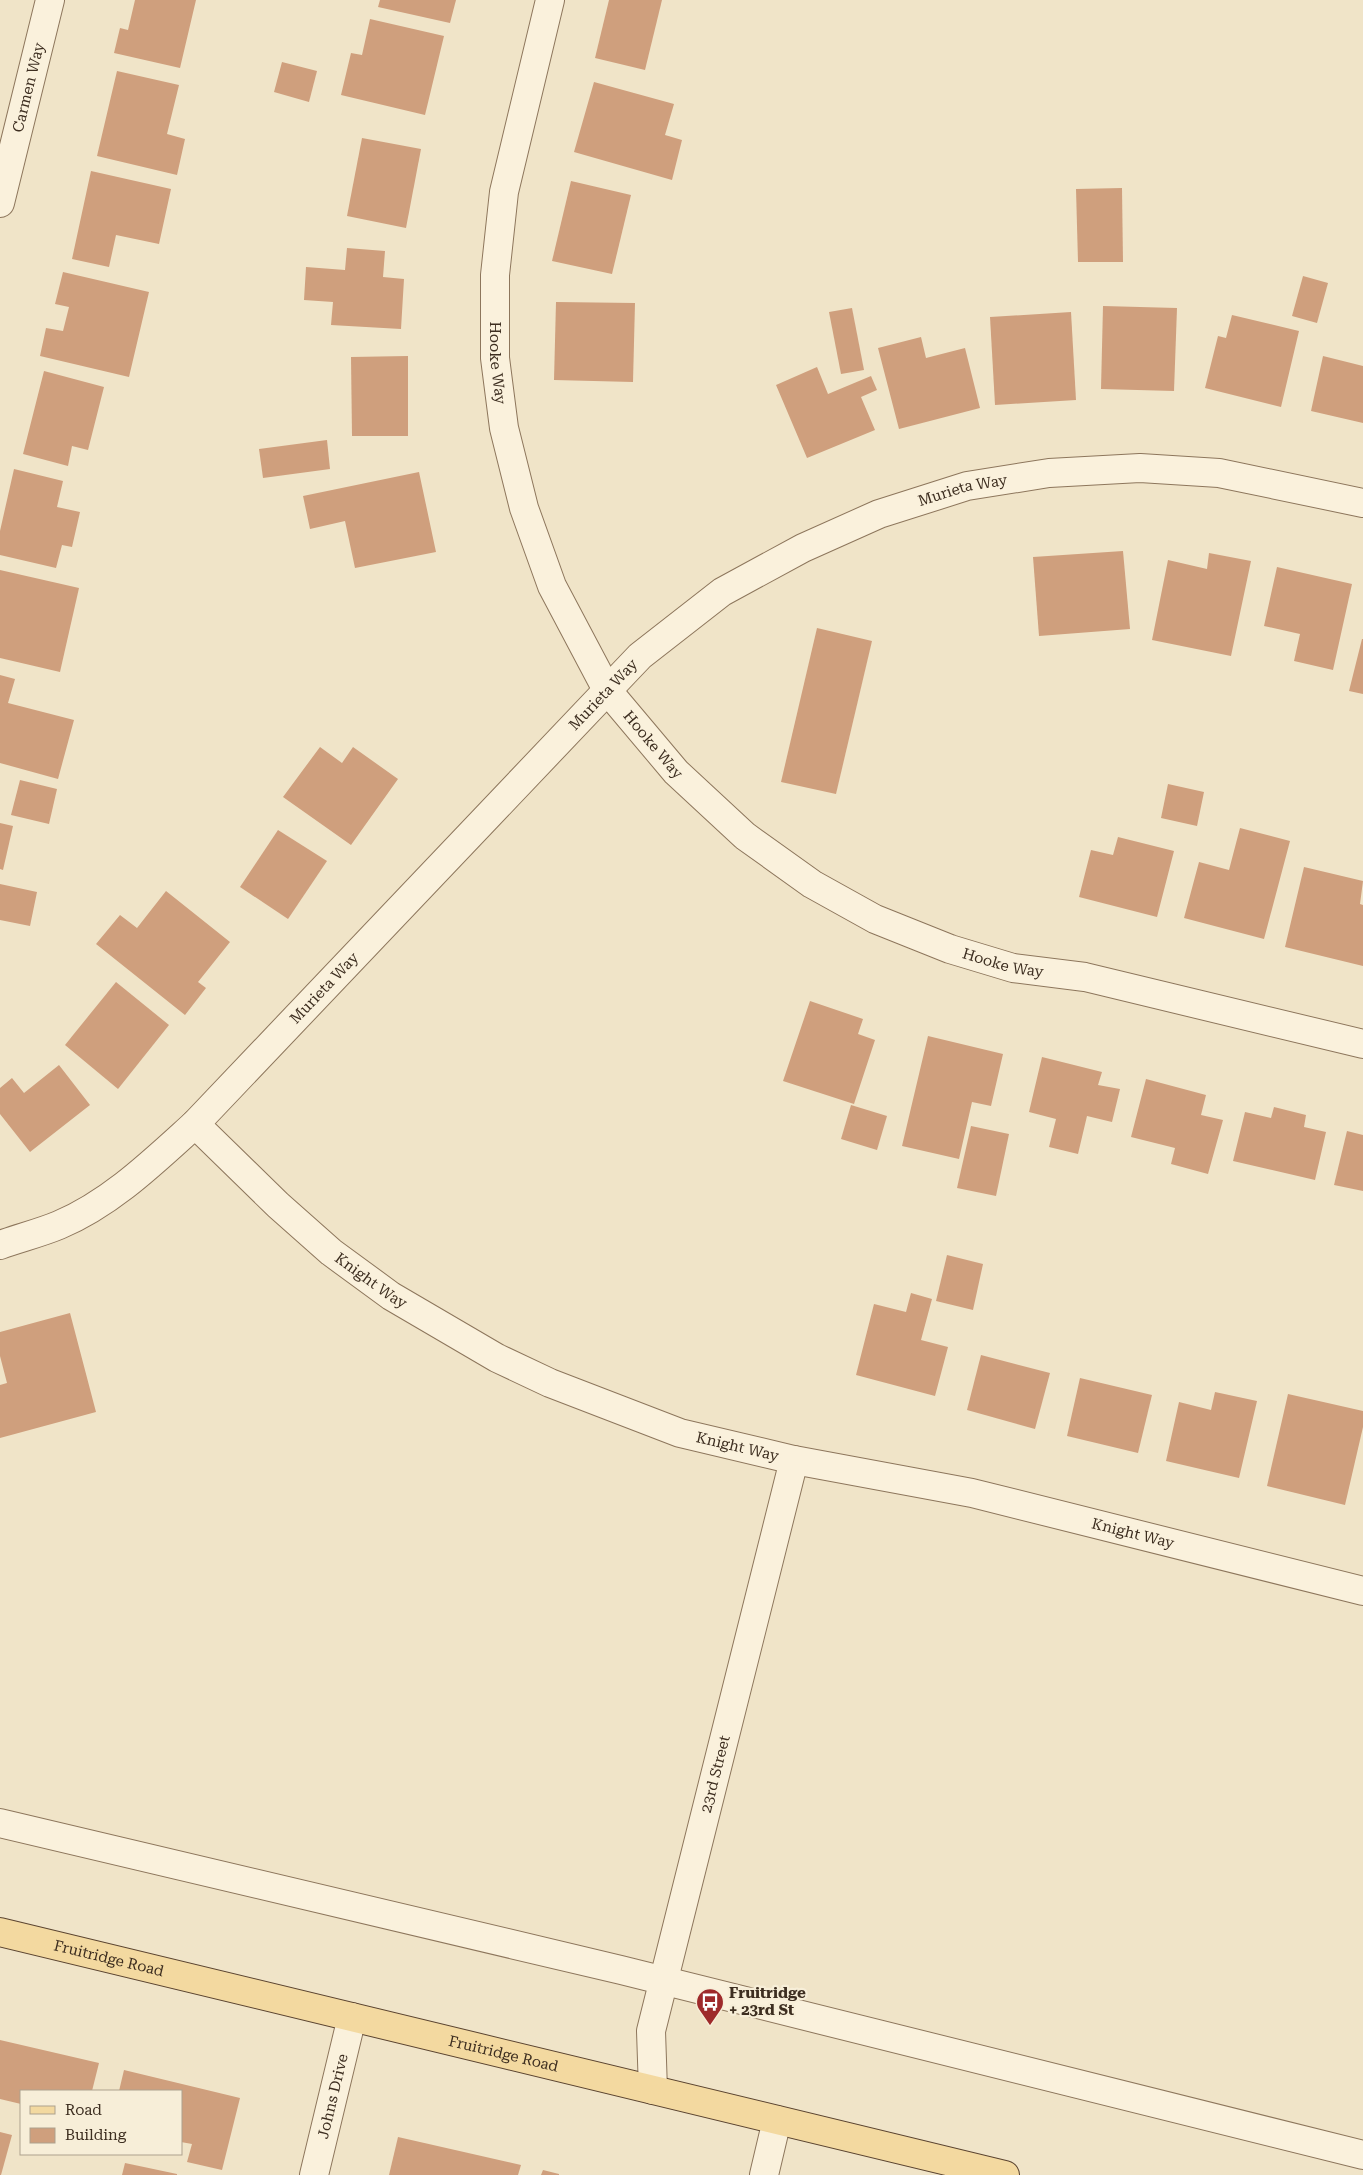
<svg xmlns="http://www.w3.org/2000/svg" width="1363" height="2175" font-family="'Roboto Serif',serif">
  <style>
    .building { fill: #cf9f7d }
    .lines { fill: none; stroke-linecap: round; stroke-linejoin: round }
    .minor-casing { stroke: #8d765c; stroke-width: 30 }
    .major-casing { stroke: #5b4430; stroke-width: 30 }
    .minor { stroke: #faf1dc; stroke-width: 28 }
    .major { stroke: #f3d9a0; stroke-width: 28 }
    .labels { text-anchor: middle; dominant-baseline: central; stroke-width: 4.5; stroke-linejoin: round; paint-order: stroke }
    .street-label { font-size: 15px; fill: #3d2e20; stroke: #f7eed8 }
    .poi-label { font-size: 15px; font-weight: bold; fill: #3d2e20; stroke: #f7eed8; text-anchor: start }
  </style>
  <rect width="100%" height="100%" fill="#f0e4c8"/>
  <g class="building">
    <path d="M135 0H196L180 68 114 53 120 28 128 30Z"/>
    <path d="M380 0H456L450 23 378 7Z"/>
    <path d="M609 0H662L645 70 595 58Z"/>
    <path d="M370 19 444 36 425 115 341 95 351 53 362 55Z"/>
    <path d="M282 62 317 71 309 102 274 92Z"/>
    <path d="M117 71 179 85 167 134 185 139 177 175 97 156Z"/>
    <path d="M594 82 674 104 665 135 682 140 672 180 574 152Z"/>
    <path d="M362 138 421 149 406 228 347 216Z"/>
    <path d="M91 171 171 189 159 244 116 235 109 267 72 259Z"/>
    <path d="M571 181 631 195 612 274 552 261Z"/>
    <path d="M1122 188 1123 262H1078L1076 189Z"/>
    <path d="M347 248 385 251 383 277 404 279 401 329 331 325 333 302 304 300 306 267 345 270Z"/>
    <path d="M63 272 149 292 129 377 40 356 46 328 63 331 69 307 55 304Z"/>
    <path d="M1303 276 1328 283 1317 323 1292 316Z"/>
    <path d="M556 302 635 303 633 382 554 380Z"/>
    <path d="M1103 306 1177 308 1174 391 1101 389Z"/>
    <path d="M852 308 864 370 841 374 829 312Z"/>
    <path d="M1071 312 1076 400 995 405 990 317Z"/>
    <path d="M1232 315 1299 331 1281 407 1205 388 1218 336 1226 338Z"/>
    <path d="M921 337 926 358 965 348 980 408 899 429 878 348Z"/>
    <path d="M408 356V436H352L351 357Z"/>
    <path d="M1323 356 1363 366V423L1311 411Z"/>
    <path d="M817 367 828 394 871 376 877 390 861 397 875 430 807 458 776 385Z"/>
    <path d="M44 371 104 387 88 450 72 446 68 466 23 454Z"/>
    <path d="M327 440 330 469 263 478 259 449Z"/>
    <path d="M14 469 63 481 57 507 80 512 72 547 62 545 56 568 0 555V531Z"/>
    <path d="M419 472 436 552 355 568 345 521 310 529 303 496Z"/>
    <path d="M1123 551 1130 629 1039 636 1033 557Z"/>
    <path d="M1209 553 1251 561 1231 656 1152 640 1168 560 1207 569Z"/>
    <path d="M1277 567 1352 584 1333 670 1294 661 1300 634 1264 626Z"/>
    <path d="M0 570 79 588 60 672 0 658Z"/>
    <path d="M817 628 872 641 836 794 781 782Z"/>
    <path d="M1362 639H1363V694L1349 691Z"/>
    <path d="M0 675 15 679 8 703 74 720 58 779 0 763Z"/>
    <path d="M320 747 342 763 353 747 398 779 351 845 283 797Z"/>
    <path d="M20 780 57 789 49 824 11 815Z"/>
    <path d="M1168 784 1204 792 1197 826 1161 818Z"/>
    <path d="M0 823 13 826 3 870 0 869Z"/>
    <path d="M1240 828 1290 841 1264 939 1184 918 1199 862 1229 870Z"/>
    <path d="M278 830 327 861 288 919 240 887Z"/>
    <path d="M1118 837 1174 851 1157 917 1079 897 1091 850 1113 855Z"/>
    <path d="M1304 867 1363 881 1360 904 1363 905V966L1285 947Z"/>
    <path d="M0 884 37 892 30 926 0 920Z"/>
    <path d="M166 891 230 942 198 982 206 988 185 1015 96 944 120 915 137 928Z"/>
    <path d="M116 982 169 1025 118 1089 65 1045Z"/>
    <path d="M810 1001 863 1019 858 1034 875 1040 854 1104 783 1081Z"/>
    <path d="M928 1036 1003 1054 991 1106 972 1102 959 1159 902 1146Z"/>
    <path d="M1042 1057 1102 1072 1098 1085 1120 1089 1112 1122 1087 1116 1078 1154 1049 1147 1056 1119 1029 1112Z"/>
    <path d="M59 1065 90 1105 30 1152 0 1114V1088L12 1078 24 1093Z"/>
    <path d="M1146 1079 1206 1095 1201 1115 1223 1120 1208 1174 1171 1164 1175 1148 1131 1137Z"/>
    <path d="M851 1105 887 1116 877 1150 841 1139Z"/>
    <path d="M1274 1107 1306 1115 1304 1127 1326 1132 1315 1180 1233 1161 1245 1112 1271 1118Z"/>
    <path d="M971 1126 1009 1134 996 1196 957 1188Z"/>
    <path d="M1347 1131 1363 1135V1191L1334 1185Z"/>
    <path d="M947 1255 983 1264 973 1310 936 1301Z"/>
    <path d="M911 1293 932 1299 921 1340 948 1347 935 1396 856 1375 874 1304 906 1312Z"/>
    <path d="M70 1313 96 1412 0 1438V1385L7 1383 0 1356V1332Z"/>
    <path d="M981 1355 1050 1373 1035 1429 967 1410Z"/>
    <path d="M1080 1378 1152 1395 1138 1453 1067 1436Z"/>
    <path d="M1215 1392 1257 1401 1239 1478 1166 1461 1179 1402 1211 1410Z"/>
    <path d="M1288 1394 1363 1411V1427L1345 1505 1267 1486Z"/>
    <path d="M0 2040 99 2063 92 2091H21V2104L0 2099Z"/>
    <path d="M124 2070 240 2098 222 2170 187 2162 192 2144 181 2142V2091H119Z"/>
    <path d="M0 2132 12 2135 1 2175H0Z"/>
    <path d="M398 2137 521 2165 518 2175H389Z"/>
    <path d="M125 2163 177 2174V2175H122Z"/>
    <path d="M543 2170 559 2174V2175H541Z"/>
  </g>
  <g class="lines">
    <g class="minor-casing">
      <g id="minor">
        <path id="s1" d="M550 0 504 192 495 275V358L504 428 524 508 552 586 607 690 676 772 745 836 812 884 875 919 950 949 1013 968 1085 977 1363 1044"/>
        <path id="s2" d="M0 203 50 0"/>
        <path id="s3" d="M195 1124 278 1205 331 1252 391 1296 497 1358 550 1383 680 1433 794 1460 972 1493 1363 1591"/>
        <path id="s4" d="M0 1245C19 1238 40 1233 59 1225 111 1203 153 1162 195 1124L640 656 722 592 803 548 879 514 967 486 1049 473 1140 468 1219 473 1363 503"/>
        <path d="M0 1823 621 1970 1363 2155"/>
        <path id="s5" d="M653 2090 651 2031 794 1460"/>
        <path id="s6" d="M314 2175 352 2017"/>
        <path d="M764 2175 777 2120"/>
      </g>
    </g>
    <g class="major-casing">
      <g id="major">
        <path id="s7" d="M0 1932 1005 2175"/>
      </g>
    </g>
    <use href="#minor" class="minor"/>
    <use href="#major" class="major"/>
  </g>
  <defs>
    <g id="bus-pin" transform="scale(1.4375)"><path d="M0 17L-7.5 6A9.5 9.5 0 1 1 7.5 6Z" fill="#9e2a2b" stroke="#f7eed8"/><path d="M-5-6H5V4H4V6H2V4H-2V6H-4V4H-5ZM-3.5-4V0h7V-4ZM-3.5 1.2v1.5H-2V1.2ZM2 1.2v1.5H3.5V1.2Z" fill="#fff"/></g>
  </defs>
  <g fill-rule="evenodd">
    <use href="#bus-pin" x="710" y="2002"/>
  </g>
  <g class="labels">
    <g class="street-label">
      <text stroke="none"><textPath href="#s2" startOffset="119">Carmen Way</textPath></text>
      <text stroke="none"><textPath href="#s1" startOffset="369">Hooke Way</textPath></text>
      <text stroke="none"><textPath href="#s4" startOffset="1245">Murieta Way</textPath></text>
      <text stroke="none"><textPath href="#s4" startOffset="825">Murieta Way</textPath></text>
      <text stroke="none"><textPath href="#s1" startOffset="789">Hooke Way</textPath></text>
      <text stroke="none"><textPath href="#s1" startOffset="1209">Hooke Way</textPath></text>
      <text stroke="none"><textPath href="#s4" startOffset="420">Murieta Way</textPath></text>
      <text stroke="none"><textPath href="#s3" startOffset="236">Knight Way</textPath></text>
      <text stroke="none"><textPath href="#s3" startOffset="641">Knight Way</textPath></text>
      <text stroke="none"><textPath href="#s3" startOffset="1046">Knight Way</textPath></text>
      <text stroke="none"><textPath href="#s5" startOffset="324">23rd Street</textPath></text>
      <text stroke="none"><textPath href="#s7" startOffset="112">Fruitridge Road</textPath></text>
      <text stroke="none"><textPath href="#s7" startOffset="518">Fruitridge Road</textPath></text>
      <text stroke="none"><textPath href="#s6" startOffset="81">Johns Drive</textPath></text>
    </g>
    <g class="poi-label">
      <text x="729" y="1993">Fruitridge<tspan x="729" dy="17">+ 23rd St</tspan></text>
    </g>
  </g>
  <rect x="20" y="2090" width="162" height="65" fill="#f7eed8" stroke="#ada18e"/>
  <rect x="30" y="2106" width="25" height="8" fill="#f3d9a0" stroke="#ada18e"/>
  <text x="65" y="2115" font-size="15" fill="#3d2e20">Road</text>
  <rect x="30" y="2128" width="25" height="15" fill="#cf9f7d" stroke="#ada18e"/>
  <text x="65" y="2140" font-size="15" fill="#3d2e20">Building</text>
</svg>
